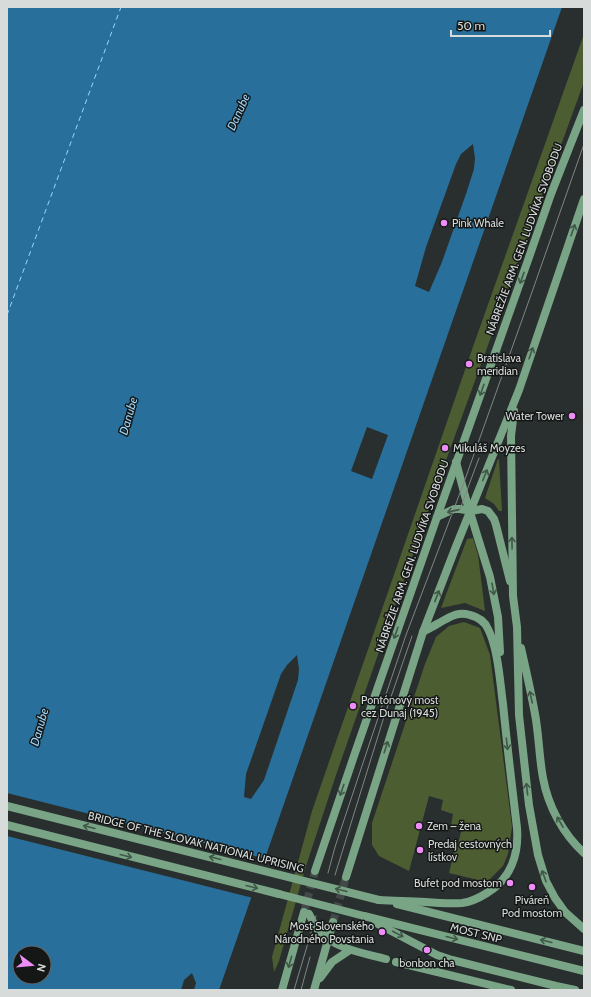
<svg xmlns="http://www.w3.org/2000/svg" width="591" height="997" font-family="Cabin,sans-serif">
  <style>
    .green { fill: #4d5d32 }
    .water { fill: #28709b; fill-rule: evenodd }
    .pier { fill: #292f2e }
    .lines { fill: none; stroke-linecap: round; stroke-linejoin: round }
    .ferry { stroke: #9dd4f9; stroke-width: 1; stroke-dasharray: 5 4; stroke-linecap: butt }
    .secondary-tunnel { stroke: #434948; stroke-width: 8; stroke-dasharray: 8 4; stroke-linecap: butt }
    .secondary { stroke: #79a586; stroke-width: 8 }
    .tram { stroke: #818685; stroke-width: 1 }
    .secondary-bridge { stroke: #79a586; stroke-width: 8 }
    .oneway { stroke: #415748 }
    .poi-dot { fill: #ee8cf8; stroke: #141716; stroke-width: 1.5 }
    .labels { text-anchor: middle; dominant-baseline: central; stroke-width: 3; stroke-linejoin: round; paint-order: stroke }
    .poi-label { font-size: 11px; fill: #d7dbda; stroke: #141716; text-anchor: start }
    .street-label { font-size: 11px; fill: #d7dbda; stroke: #141716 }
    .water-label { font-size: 12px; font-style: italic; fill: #9dd4f9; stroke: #141716 }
  </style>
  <rect width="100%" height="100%" fill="#292f2e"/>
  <g class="green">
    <path d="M584 34V82L441 474 336 775 306 866 279 961 274 972 272 957 312 811 474 344Z"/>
    <path d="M498 459 499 460 502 511H499L494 504 485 498Z"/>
    <path d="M473 538 478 555 485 611 465 603 441 608 467 539Z"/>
    <path d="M464 622 480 628 490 655 512 827 508 854 503 866 487 882 449 873 455 848H457L462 828 451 825 453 814 441 810 443 800 429 796 409 871 379 856 372 845V823L425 664 436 637 449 626Z"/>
  </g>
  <path class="water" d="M7 7H562L219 990H7ZM20 953H44V977H20Z"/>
  <g class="pier">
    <path d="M473 144 475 158 474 169 467 191 442 262 429 292 415 286 426 247 456 164 461 154Z"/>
    <path d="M367 427 388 435 372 479 351 471Z"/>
    <path d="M297 655 299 669 298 680 264 780 251 799 244 797 246 774 281 674 287 665Z"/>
    <path d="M7 793 267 859 253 898 7 836Z"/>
    <path d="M192 973 196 983 194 990H181L184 980Z"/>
  </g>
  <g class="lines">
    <path class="ferry" d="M7 315 121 7"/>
    <g class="secondary-tunnel">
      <path d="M304 912 315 871"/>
      <path d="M333 922 346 877"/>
    </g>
    <g class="secondary">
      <path d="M514 411 511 436 513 596 517 627 519 715 529 805 538 855 546 881 555 898 565 912 584 929"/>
      <path d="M456 462 465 496 490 577 498 617 500 652"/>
      <path d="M437 517 454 509H460L471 511 482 509 488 511 494 519 496 525 510 581"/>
      <path d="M521 648C526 670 531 692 535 714 539 735 539 757 543 778 548 806 563 834 584 853"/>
      <path d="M7 825 279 894"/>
      <path d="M315 871 355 753 437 517 527 263 551 194 584 110"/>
      <path d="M346 877 423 632 455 549 519 390 584 199"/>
      <path d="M379 900C395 901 410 901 425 902 437 903 450 904 462 903 471 902 479 898 487 893 511 879 519 854 517 828 512 786 507 745 503 704 500 682 498 648 488 629 485 622 478 617 470 615 457 611 450 617 439 623 434 626 428 629 423 632"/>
      <path d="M397 904 584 951"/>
      <path d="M309 914C312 919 314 925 318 930 335 949 363 953 386 959"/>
      <path d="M364 916 584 971"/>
      <path d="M376 923 437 955 452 960 556 986 575 990"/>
      <path d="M396 962 511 990"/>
      <path d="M320 978 332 962 350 950"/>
      <path d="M282 990 304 912"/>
      <path d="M314 990 333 922"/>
    </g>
    <g class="tram">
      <path d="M460 509 479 458"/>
      <path d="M328 873 335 847 378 718 406 635 463 485 532 292 584 144"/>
      <path d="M335 875 383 720 412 636"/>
      <path d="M294 990 316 916"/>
      <path d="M301 990 310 957"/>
    </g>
    <g class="secondary-bridge">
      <path d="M7 806 379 900"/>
      <path d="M279 894 364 916"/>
    </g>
  </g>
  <defs><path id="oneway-shaft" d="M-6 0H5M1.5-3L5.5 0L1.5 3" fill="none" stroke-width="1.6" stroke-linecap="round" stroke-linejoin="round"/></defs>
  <g class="oneway">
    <use href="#oneway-shaft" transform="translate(573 230) rotate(-71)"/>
    <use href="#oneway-shaft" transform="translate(522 278) rotate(110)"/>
    <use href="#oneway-shaft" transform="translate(531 353) rotate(-71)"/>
    <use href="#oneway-shaft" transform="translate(482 390) rotate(109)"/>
    <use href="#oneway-shaft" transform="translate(485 475) rotate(-68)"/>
    <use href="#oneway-shaft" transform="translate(453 511) rotate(167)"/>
    <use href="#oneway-shaft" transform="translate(512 543) rotate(-91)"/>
    <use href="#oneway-shaft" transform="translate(493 589) rotate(80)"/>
    <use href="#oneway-shaft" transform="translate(437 596) rotate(-69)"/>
    <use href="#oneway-shaft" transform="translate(396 633) rotate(109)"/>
    <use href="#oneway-shaft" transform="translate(531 697) rotate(-102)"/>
    <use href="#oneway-shaft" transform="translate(507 744) rotate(83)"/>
    <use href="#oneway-shaft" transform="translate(386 747) rotate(-72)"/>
    <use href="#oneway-shaft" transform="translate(527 789) rotate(-96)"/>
    <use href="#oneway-shaft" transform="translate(342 790) rotate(109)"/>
    <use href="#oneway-shaft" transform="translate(560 822) rotate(-120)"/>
    <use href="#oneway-shaft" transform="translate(89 827) rotate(-166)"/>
    <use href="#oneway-shaft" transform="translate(126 856) rotate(14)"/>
    <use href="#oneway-shaft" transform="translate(215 858) rotate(-166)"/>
    <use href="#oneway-shaft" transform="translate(544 876) rotate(-110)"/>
    <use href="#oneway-shaft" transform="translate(252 887) rotate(14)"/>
    <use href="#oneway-shaft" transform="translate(341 890) rotate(-166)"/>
    <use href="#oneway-shaft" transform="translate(398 934) rotate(28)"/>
    <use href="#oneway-shaft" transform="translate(452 938) rotate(14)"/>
    <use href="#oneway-shaft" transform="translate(546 941) rotate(-166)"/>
    <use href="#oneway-shaft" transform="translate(290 962) rotate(106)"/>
  </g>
  <g class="poi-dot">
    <circle cx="444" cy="223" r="4"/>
    <circle cx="469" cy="364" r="4"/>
    <circle cx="572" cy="416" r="4"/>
    <circle cx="445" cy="448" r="4"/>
    <circle cx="353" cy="706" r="4"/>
    <circle cx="419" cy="826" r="4"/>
    <circle cx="420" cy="850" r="4"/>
    <circle cx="510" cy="883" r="4"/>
    <circle cx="532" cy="887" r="4"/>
    <circle cx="382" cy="932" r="4"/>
    <circle cx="427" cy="950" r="4"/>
  </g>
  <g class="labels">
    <g class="poi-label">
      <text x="452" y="223">Pink Whale</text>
      <text x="477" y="358">Bratislava<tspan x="477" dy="13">meridian</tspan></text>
      <text x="564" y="416" text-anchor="end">Water Tower</text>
      <text x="453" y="448">Mikuláš Moyzes</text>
      <text x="361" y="700">Pontónový most<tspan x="361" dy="13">cez Dunaj (1945)</tspan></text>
      <text x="427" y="826">Zem – žena</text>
      <text x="428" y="844">Predaj cestovných<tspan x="428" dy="13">lístkov</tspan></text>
      <text x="502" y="883" text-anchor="end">Bufet pod mostom</text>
      <text x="532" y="900" text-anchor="middle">Piváreň<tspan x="532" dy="13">Pod mostom</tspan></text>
      <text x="374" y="926" text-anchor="end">Most Slovenského<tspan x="374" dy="13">Národného Povstania</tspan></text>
      <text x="427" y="963" text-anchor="middle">bonbon cha</text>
    </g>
    <g class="street-label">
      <text transform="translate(524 239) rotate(-70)">NÁBREŽIE ARM. GEN. LUDVÍKA SVOBODU</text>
      <text transform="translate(412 556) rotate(-71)">NÁBREŽIE ARM. GEN. LUDVÍKA SVOBODU</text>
      <text transform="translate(196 842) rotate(14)">BRIDGE OF THE SLOVAK NATIONAL UPRISING</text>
      <text transform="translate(476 933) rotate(14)">MOST SNP</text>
    </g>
    <g class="water-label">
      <text transform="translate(238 112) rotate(-66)">Danube</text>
      <text transform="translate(128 416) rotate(-74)">Danube</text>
      <text transform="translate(39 727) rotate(-74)">Danube</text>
    </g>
  </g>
  <rect width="591" height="997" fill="none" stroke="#d7dbda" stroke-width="16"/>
  <g transform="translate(32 965) rotate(106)"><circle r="19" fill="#141716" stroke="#626564"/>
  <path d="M0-3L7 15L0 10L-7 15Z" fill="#ee8cf8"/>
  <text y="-6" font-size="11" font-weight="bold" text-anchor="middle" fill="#d7dbda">N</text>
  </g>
  <path d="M451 30v6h99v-6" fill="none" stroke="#d7dbda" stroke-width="2"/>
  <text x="457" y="30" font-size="12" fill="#d7dbda" stroke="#141716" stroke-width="3" paint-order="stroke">50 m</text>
</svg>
